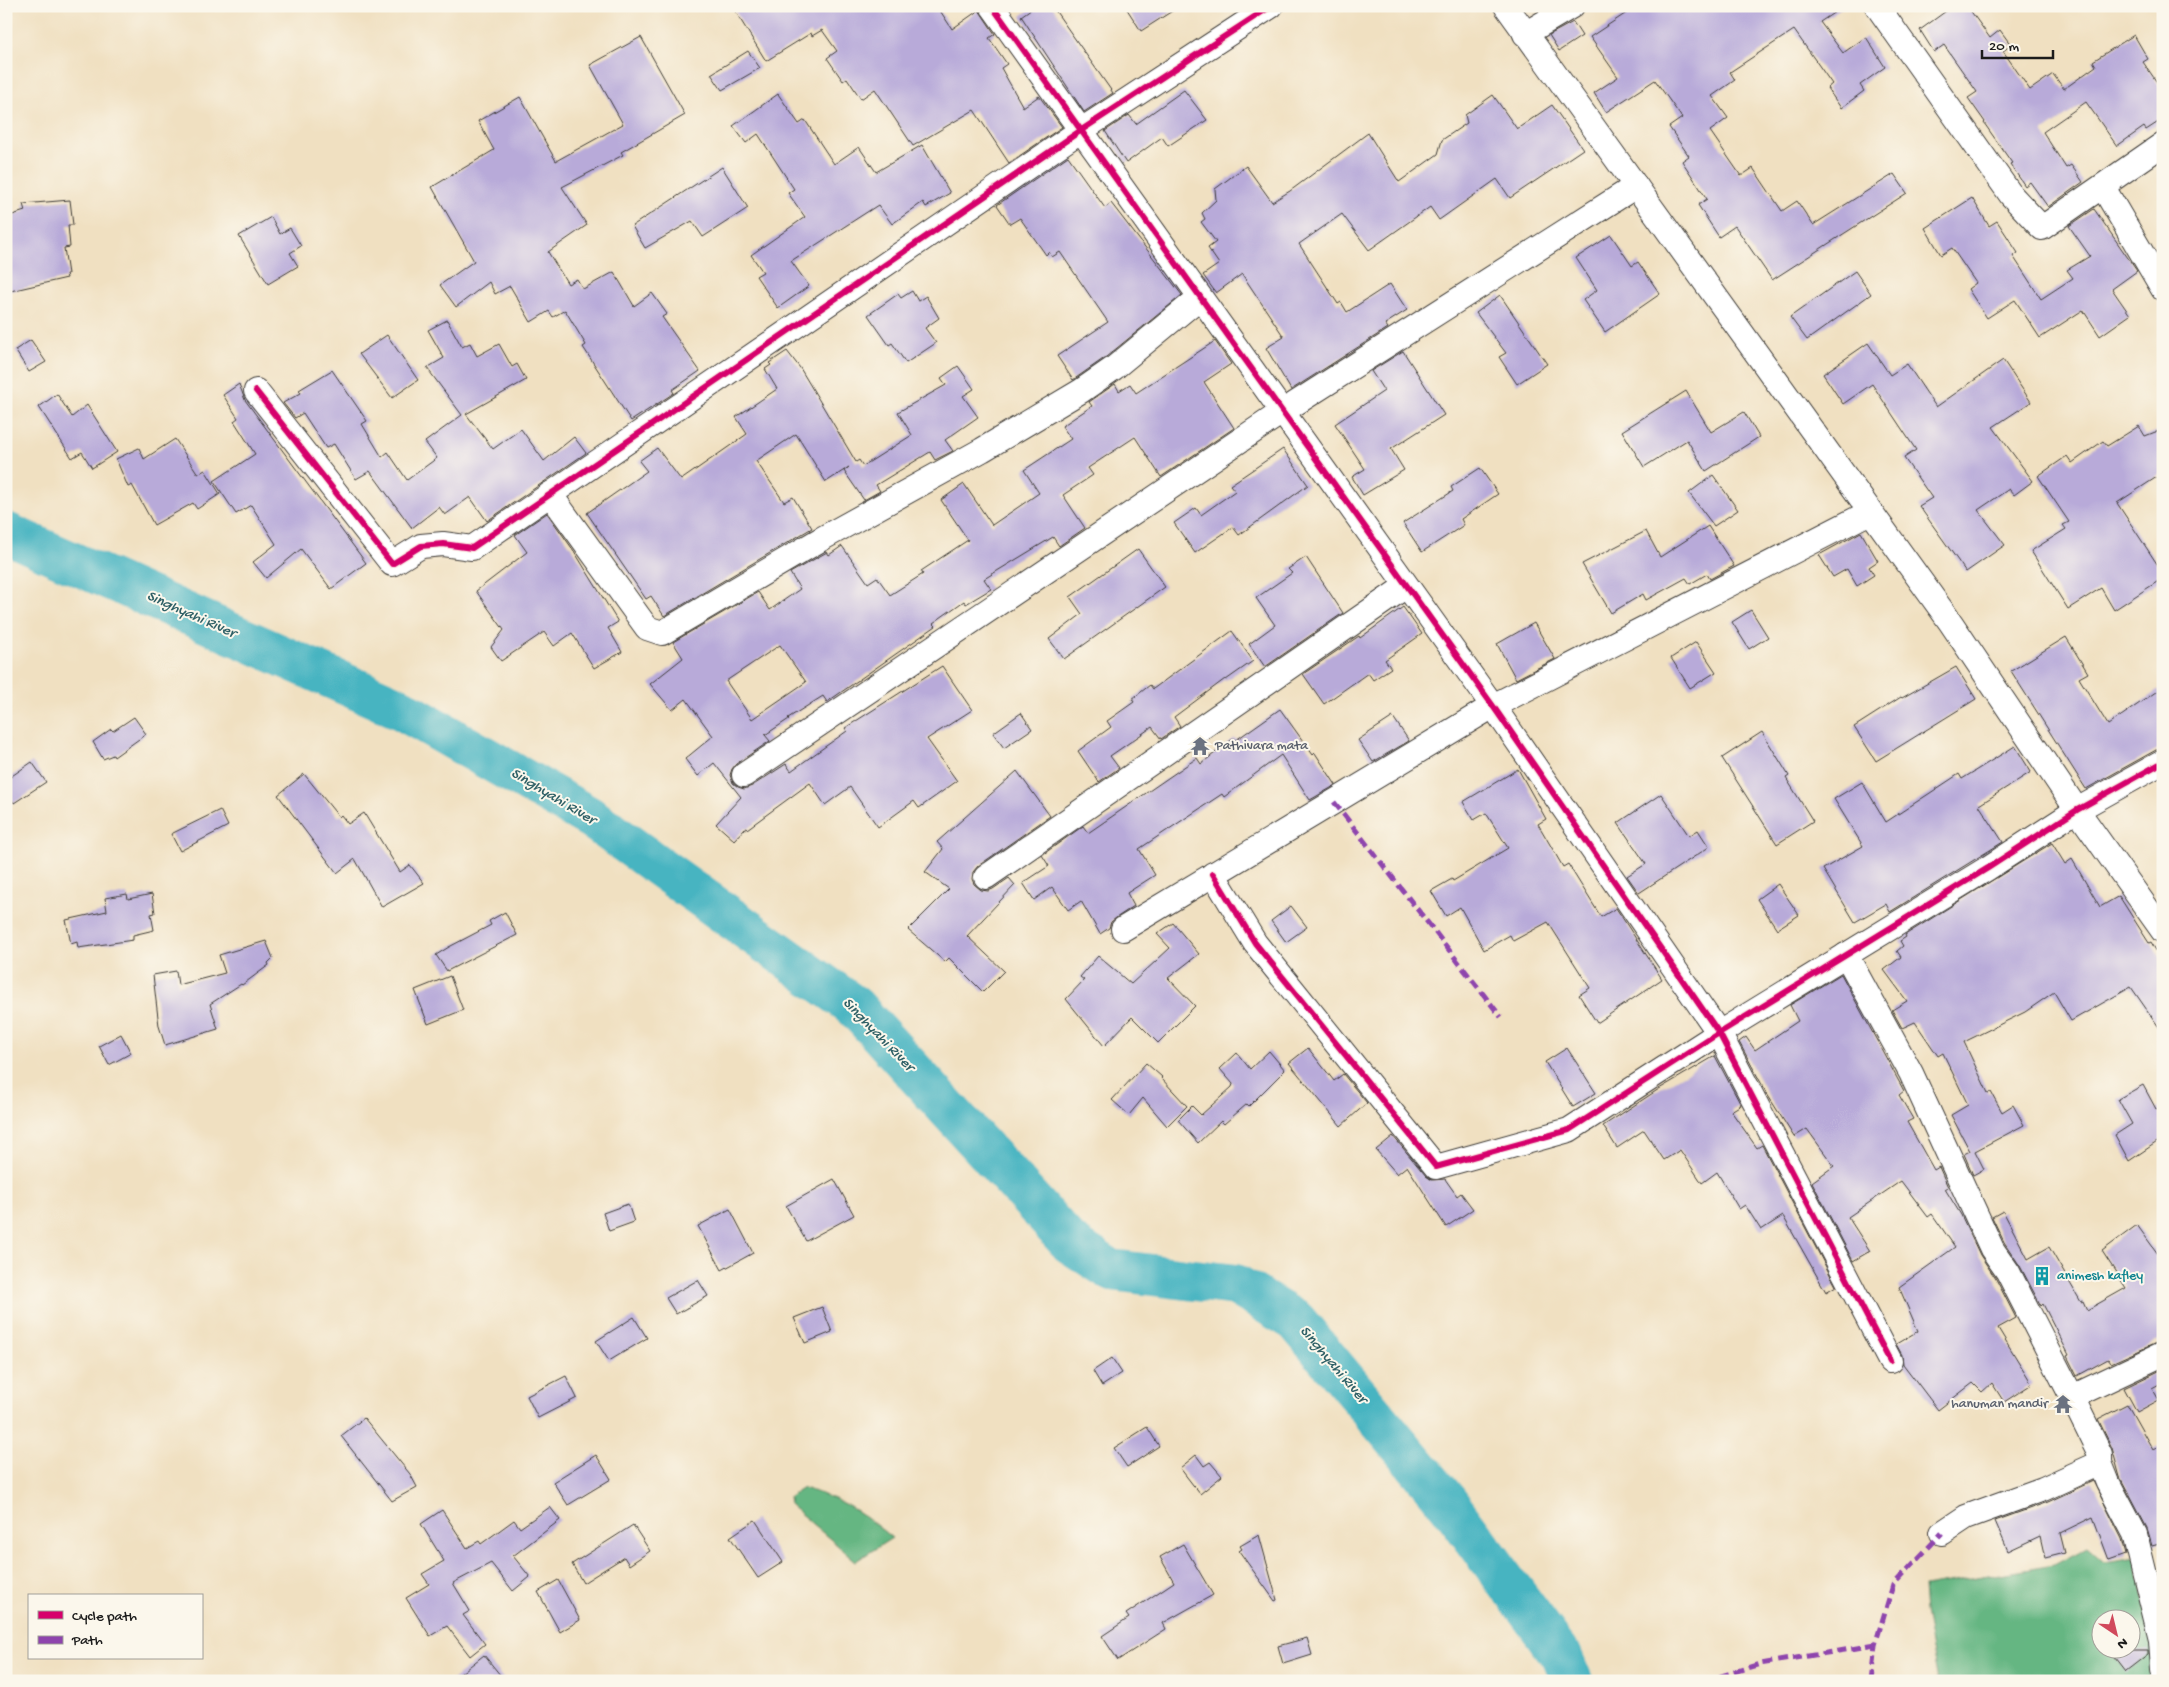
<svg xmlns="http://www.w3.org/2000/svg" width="2169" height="1687" font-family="'Gochi Hand',sans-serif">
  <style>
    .forest { fill: #65b682; stroke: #40694f; fill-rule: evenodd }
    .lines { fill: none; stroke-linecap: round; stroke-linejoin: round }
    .river { stroke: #46b4c1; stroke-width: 42 }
    .building { fill: #b8aad9; fill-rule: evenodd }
    .minor-casing { stroke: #3c3935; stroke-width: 26 }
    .minor { stroke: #fff; stroke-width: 24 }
    .quiet { stroke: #8e44ad; stroke-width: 5; stroke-dasharray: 10 5; stroke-linecap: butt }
    .cycleway-casing { stroke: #fbf7ec; stroke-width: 9 }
    .cycleway { stroke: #d6006c; stroke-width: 6 }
    .labels { text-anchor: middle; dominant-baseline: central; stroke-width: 4; stroke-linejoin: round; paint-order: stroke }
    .worship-label { font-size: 14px; fill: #5b616d; stroke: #fbf7ec; text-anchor: start }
    .culture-label { font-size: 14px; fill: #0d838f; stroke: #fbf7ec; text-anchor: start }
    .water-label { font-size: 15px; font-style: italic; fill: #2f6066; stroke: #fbf7ec }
  </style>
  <rect width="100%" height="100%" fill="#fbf7ec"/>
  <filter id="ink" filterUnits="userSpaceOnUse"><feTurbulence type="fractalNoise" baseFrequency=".02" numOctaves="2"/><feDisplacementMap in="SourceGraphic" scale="10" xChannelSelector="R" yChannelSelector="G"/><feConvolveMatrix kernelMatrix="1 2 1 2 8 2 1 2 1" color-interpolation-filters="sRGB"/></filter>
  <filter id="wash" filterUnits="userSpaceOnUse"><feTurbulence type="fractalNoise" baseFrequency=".0096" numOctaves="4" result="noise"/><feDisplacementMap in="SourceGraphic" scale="20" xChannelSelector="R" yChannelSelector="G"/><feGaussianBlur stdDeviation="1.12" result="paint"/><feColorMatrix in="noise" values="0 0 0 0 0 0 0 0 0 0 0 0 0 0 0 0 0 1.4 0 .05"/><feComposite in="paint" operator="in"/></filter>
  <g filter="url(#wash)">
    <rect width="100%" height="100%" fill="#f0e0c1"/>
    <g class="forest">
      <path d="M803 1488C844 1500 859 1511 892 1538L856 1561 790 1505 789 1497Z"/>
      <path d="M2088 1547 2105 1562 2136 1557 2160 1681H1938L1925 1612 1923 1587 2054 1565ZM2102 1620H2132V1650H2102Z"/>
    </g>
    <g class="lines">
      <path class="river" d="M6 533 401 709 591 818 854 1006 1070 1243 1111 1270 1236 1285 1296 1321 1448 1503 1561 1655 1572 1681"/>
    </g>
    <g id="blocks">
      <g class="building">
        <path d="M732 6H937L952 29 979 10 995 34 989 38 1007 64 1001 68 1023 107 1039 96 1062 127 1009 163 974 110 913 146 875 89 861 99 847 78 843 81 827 58 837 51 822 30 812 36 811 33 766 61Z"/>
        <path d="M1035 6H1052L1113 93 1084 112 1021 16Z"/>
        <path d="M1125 6H1180L1141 31Z"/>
        <path d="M1637 6H1844L1820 22 1843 53 1866 37 1885 67 1860 85 1864 91 1841 108 1827 88 1832 84 1794 30 1730 72 1735 80 1712 96 1728 118 1710 131 1741 176 1753 168 1782 211 1797 201 1813 225 1894 174 1907 193 1772 280 1735 226 1719 237 1698 205 1707 199 1682 161 1689 156 1669 127 1682 118 1655 80 1606 112 1594 93 1618 77 1590 37Z"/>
        <path d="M1953 6H1967L1990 38 2000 30 2011 45 2003 51 2030 90 2053 74 2064 89 2096 66 2093 61 2134 35 2148 59 2143 62 2163 91V119L2146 130 2144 127 2117 146 2086 102 2043 132 2066 168 2071 165 2083 182 2048 207 2030 182 2025 186 2010 164 2012 163 1984 123 1985 122 1968 98 1977 92 1944 45 1934 52 1920 30Z"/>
        <path d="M1573 22 1582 36 1559 51 1549 35Z"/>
        <path d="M641 37 685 115 621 152 623 155 562 187 587 225 548 252 568 284 577 279 583 289 614 272 634 306 652 293 667 314 662 317 700 371 672 390 674 393 631 421 583 347 586 345 565 310 553 317 549 311 531 322 510 286 495 294 489 282 456 307 440 285 474 261 432 187 494 150 478 121 520 97 556 161 623 124 590 65Z"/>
        <path d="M748 51 760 68 722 90 711 74Z"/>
        <path d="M1184 90 1207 120 1168 146 1162 137 1126 163 1105 131 1129 115 1136 124Z"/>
        <path d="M778 94 799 124 805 120 834 164 859 147 876 172 922 145 950 193 926 207 923 202 892 224 878 205 791 261 809 286 778 308 756 276 763 272 751 255 805 217 788 193 794 189 758 134 746 143 733 126Z"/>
        <path d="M1493 95 1517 129 1552 105 1583 149 1510 198 1497 179 1439 220 1430 207 1369 250 1342 214 1299 244 1338 304 1341 302 1347 312 1390 284 1407 310 1385 324 1388 328 1291 390 1266 348 1284 337 1242 274 1216 293 1203 275 1219 264 1208 248 1216 242 1201 222 1205 219 1202 213 1216 200 1215 189 1246 166 1272 202 1290 191 1368 133 1399 182 1438 154 1442 140 1467 123 1465 115Z"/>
        <path d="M1068 156 1105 208 1111 203 1182 295 1106 357 1073 380 1057 356 1108 322 1060 252 1052 257 1049 252 1046 255 1020 218 1010 224 997 205Z"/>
        <path d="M722 167 748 208 703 237 692 221 645 248 632 226Z"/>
        <path d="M1972 198 1989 226 1997 221 2018 253 2013 256 2041 299 2073 278 2067 270 2090 256 2069 226 2094 209 2137 271 2112 289 2130 315 2100 336 2083 310 2040 338 2015 300 1987 318 1968 289 1976 283 1952 248 1941 255 1925 228Z"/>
        <path d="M70 200 73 225H68L70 247 64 248 68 274H66L67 278 6 292V217L25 211 23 204Z"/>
        <path d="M271 217 280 234 290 228 301 246 290 253 298 266 268 284 239 236Z"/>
        <path d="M1611 235 1632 266 1638 262 1660 294 1605 332 1583 300 1597 290 1576 258Z"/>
        <path d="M1855 271 1871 294 1807 340 1790 317Z"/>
        <path d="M912 291 918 301 926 296 939 318 925 328 936 343 906 363 892 343 889 345 868 315 898 294 901 298Z"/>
        <path d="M1500 295 1547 364 1517 384 1499 357 1506 353 1476 313Z"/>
        <path d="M447 320 462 347 470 343 477 356 499 344 512 367 517 364 526 380 466 414 493 449 521 429 544 461 574 437 586 453 487 521 470 497 445 515 439 507 412 528 370 471 356 479 334 444 326 448 303 413 295 418 283 403 301 393 299 390 332 370 367 421 362 424 382 457 388 452 407 480 437 458 425 442 462 415 427 368 444 358 428 330Z"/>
        <path d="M387 335 418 380 392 398 359 354Z"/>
        <path d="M31 340 46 362 29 372 15 350Z"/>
        <path d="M1215 341 1231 364 1204 382 1234 428 1161 477 1135 437 1088 468 1093 475 1063 495 1085 528 1059 546 1053 537 984 579 991 589 966 604 964 601 933 623 936 626 827 702 823 696 788 718 789 719 765 735 770 741 736 764 732 769 730 775 733 783 738 787 744 789 752 786 786 764 791 771 847 731 845 728 942 666 972 710 927 739 957 781 919 808 914 801 878 827 850 787 825 805 810 783 747 829 745 828 734 840 716 824 741 797 714 763 698 776 685 759 713 736 686 699 672 710 650 684 683 658 673 642 758 592 770 610 800 589 790 573 827 552 829 555 842 546 868 583 877 577 890 595 923 574 921 571 968 540 941 500 964 484 992 525 1039 493 1024 470 1071 439 1062 426 1092 406 1089 402 1115 384 1119 391 1130 384 1136 393ZM780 645 806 682 752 719 726 681Z"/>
        <path d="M1868 343 1890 375 1907 364 1936 407 2003 360 2031 402 1993 427 2033 481 2014 495 2009 489 1978 510 2005 545 1966 572 1919 506 1932 498 1904 458 1916 450 1872 384 1843 404 1823 374Z"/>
        <path d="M787 351 800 368 856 462 859 460 863 466 912 435 898 412 946 385 941 378 958 366 974 389 963 396 978 417 945 440 953 451 935 460 930 452 876 485 880 491 864 500 844 471 849 467 826 482 796 434 756 461 784 502 793 497 812 528 664 616 651 596 646 599 587 513 647 471 639 461 657 448 681 480 747 434 736 417 777 389 765 369 771 365 769 363Z"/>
        <path d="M1403 351 1444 415 1391 449 1404 470 1363 495 1352 477 1365 469 1335 424 1384 391 1371 371Z"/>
        <path d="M239 384 245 400 366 563 331 589 301 549 266 578 253 562 276 544 251 505 236 514 214 481 255 454 234 421 238 418 223 395Z"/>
        <path d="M1686 391 1711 432 1744 412 1759 437 1706 471 1687 440 1644 467 1622 431Z"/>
        <path d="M57 394 72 417 87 405 117 452 92 468 82 452 72 458 39 407Z"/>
        <path d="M2139 426 2145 436 2163 429V473L2117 503 2163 573V578L2114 610 2101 588 2068 609 2031 551 2066 529 2063 525 2069 522 2038 476 2067 456 2072 463 2103 441 2107 446Z"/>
        <path d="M175 439 198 474 205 470 220 494 197 509 193 503 154 525 132 485 128 487 116 459 139 448 144 459Z"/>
        <path d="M1283 449 1308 485 1239 535 1233 527 1195 553 1174 523 1196 508 1201 515 1235 491 1230 485Z"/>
        <path d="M1480 468 1498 494 1461 519 1464 525 1422 552 1403 523 1453 491 1451 487Z"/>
        <path d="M1713 475 1738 510 1714 526 1689 493Z"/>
        <path d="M547 513 574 551 618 622 608 628 622 652 594 668 572 633 554 646 544 632 501 661 491 647 504 630 476 591 527 552 515 535Z"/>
        <path d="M1708 526 1734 566 1710 579 1707 574 1690 584 1686 578 1646 600 1643 594 1611 613 1582 564 1646 531 1660 557Z"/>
        <path d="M1861 532 1878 561 1869 567 1874 575 1857 586 1847 569 1833 577 1819 555Z"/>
        <path d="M1138 549 1165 587 1064 659 1049 639 1082 614 1070 597Z"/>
        <path d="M1306 557 1343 613 1265 667 1249 644 1275 625 1256 598 1292 573 1288 569Z"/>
        <path d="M1403 607 1422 634 1385 660 1391 668 1373 680 1368 673 1324 704 1303 674 1359 636 1360 638Z"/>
        <path d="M1751 610 1768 637 1749 649 1732 622Z"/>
        <path d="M1534 623 1555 659 1516 679 1497 644Z"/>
        <path d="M1232 631 1253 661 1226 680 1225 679 1174 717 1180 726 1161 739 1152 727 1110 756 1119 768 1099 782 1078 751 1111 727 1107 721 1134 702 1132 699 1150 685 1153 689Z"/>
        <path d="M2066 637 2088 673 2079 678 2108 725 2163 687V748L2156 750 2086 789 2011 671Z"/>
        <path d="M1696 642 1716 672 1690 688 1671 658Z"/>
        <path d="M1956 667 1976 699 1876 761 1854 727 1901 697 1902 698Z"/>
        <path d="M1280 709 1313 755 1315 753 1336 785 1310 800 1281 755 1224 797 1222 794 1139 849 1155 875 1127 893 1134 906 1116 918 1111 922 1109 928 1100 934 1081 901 1068 910 1052 887 1034 900 1023 883 1049 866 1042 855 1083 826 1088 833 1197 758 1201 764 1234 738 1236 740Z"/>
        <path d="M1021 713 1032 729 1004 748 993 733Z"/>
        <path d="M134 717 146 734 114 757 113 755 103 759 93 742 111 729 113 731Z"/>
        <path d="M1393 717 1409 741 1373 762 1358 740Z"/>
        <path d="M1762 732 1789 776 1786 778 1813 821 1777 844 1722 758Z"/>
        <path d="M2015 746 2031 772 1979 805 2003 842 1890 912 1886 904 1855 922 1823 869 1863 846 1834 799 1862 782 1886 822 1959 774 1962 779Z"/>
        <path d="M32 762 46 782 14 803 6 792V780Z"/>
        <path d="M1518 769 1546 819 1538 824 1563 867 1568 864 1601 917 1616 908 1662 979 1597 1023 1579 995 1590 988 1548 922 1513 941 1510 935 1484 950 1460 907 1446 916 1431 891 1452 879 1453 881 1508 848 1486 813 1474 820 1463 802Z"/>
        <path d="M1017 771 1050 816 978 866 973 872 972 879 974 884 981 890 988 891 993 889 1009 878 1015 885 967 936 1004 971 983 992 949 958 945 962 908 930 949 889 925 872 943 849 937 842Z"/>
        <path d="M304 774 339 817 341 815 348 824 364 813 400 872 410 865 424 883 382 907 355 859 337 873 278 795Z"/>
        <path d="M1661 794 1689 836 1698 830 1709 847 1639 893 1627 876 1646 864 1618 823Z"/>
        <path d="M220 810 228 826 180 851 171 834Z"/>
        <path d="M2052 843 2065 864 2072 859 2100 907 2119 896 2149 943 2151 942 2163 962V1033L2131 987 2071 1021 2054 992 2025 1012 1964 1042 1988 1093 1991 1092 2002 1112 2013 1105 2024 1125 1975 1151 1984 1169 1973 1175 1964 1154 1970 1151 1951 1115 1968 1105 1943 1053 1938 1056 1915 1022 1902 1028 1892 1010 1907 1001 1884 970 1901 957 1897 951 1903 946 1900 941 1906 937 1905 935Z"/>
        <path d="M1778 884 1799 915 1777 929 1757 899Z"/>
        <path d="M127 894 128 899 152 894 155 913 151 914 154 930 133 935V940L78 948 77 942 71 944 66 920 107 911 105 898Z"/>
        <path d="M1291 906 1307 927 1286 942 1271 921Z"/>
        <path d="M505 912 517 935 447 971 436 955 449 947 491 925 489 921Z"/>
        <path d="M1173 923 1199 954 1168 978 1195 1006 1158 1043 1132 1017 1104 1046 1066 999 1084 980 1080 977 1098 956 1131 984 1170 948 1157 934Z"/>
        <path d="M266 941 273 958 268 963 269 965 242 985 241 984 210 1004 218 1029 165 1045 159 1026 153 975 176 971 178 985 225 973 219 955Z"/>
        <path d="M1841 974 1904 1091 1899 1095 1913 1119 1907 1122 1934 1170 1939 1167 1948 1187 1945 1189 1961 1215 1980 1255 1996 1279 2016 1318 1998 1328 2032 1384 2004 1402 1992 1383 1982 1392 1973 1383 1938 1410 1903 1364 1902 1355 1896 1344 1918 1331 1899 1287 1955 1247 1932 1214 1928 1217 1901 1181 1848 1217 1870 1251 1853 1261 1812 1182 1834 1166 1807 1129 1794 1137 1767 1094 1739 1042 1746 1037 1755 1050 1798 1021 1790 1005Z"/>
        <path d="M450 976 463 1010 428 1024 415 990Z"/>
        <path d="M121 1034 131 1053 109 1065 99 1046Z"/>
        <path d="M1308 1048 1334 1081 1343 1074 1367 1103 1341 1126 1289 1063Z"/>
        <path d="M1567 1048 1596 1093 1573 1107 1545 1062Z"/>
        <path d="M1269 1051 1285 1070 1249 1106 1247 1104 1224 1124 1221 1121 1198 1143 1178 1120 1192 1106 1201 1115 1232 1087 1233 1084 1220 1069 1237 1053 1250 1069Z"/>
        <path d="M1715 1056 1741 1105 1731 1111 1757 1148 1762 1145 1836 1286 1826 1292 1783 1216 1761 1230 1745 1205 1739 1209 1717 1172 1702 1183 1680 1150 1664 1160 1644 1130 1617 1148 1603 1126 1659 1089Z"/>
        <path d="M1146 1063 1162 1077 1161 1078 1187 1106 1167 1126 1143 1098 1129 1115 1112 1100Z"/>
        <path d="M2143 1085 2156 1109 2163 1105V1138L2129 1161 2115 1135 2132 1124 2118 1099Z"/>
        <path d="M1393 1136 1426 1176 1432 1180 1445 1179 1457 1196 1461 1193 1473 1209 1446 1227 1407 1166 1397 1174 1376 1150Z"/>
        <path d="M834 1179 854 1215 806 1241 786 1206Z"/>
        <path d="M628 1204 634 1222 609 1231 603 1213Z"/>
        <path d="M730 1209 753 1253 722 1270 698 1226Z"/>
        <path d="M2003 1211 2028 1259 2049 1247 2081 1302 2083 1301 2087 1310 2126 1288 2102 1251 2137 1225 2163 1261V1340L2111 1363 2108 1359 2077 1376 2067 1356 2069 1355 2043 1304 2041 1306 2020 1266 2004 1242 1992 1217Z"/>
        <path d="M698 1280 708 1296 676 1314 666 1298Z"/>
        <path d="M822 1307 832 1332 805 1343 794 1318Z"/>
        <path d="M634 1317 647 1338 609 1361 596 1341Z"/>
        <path d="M1112 1358 1122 1373 1102 1386 1093 1371Z"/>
        <path d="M2163 1369V1382L2152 1388 2159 1400 2137 1412 2124 1388Z"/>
        <path d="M566 1376 577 1398 538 1418 527 1396Z"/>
        <path d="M2127 1404 2153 1450 2163 1444V1542L2152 1545 2147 1528 2120 1477 2112 1448 2098 1419Z"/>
        <path d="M364 1418 410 1474 417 1487 392 1501 341 1436Z"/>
        <path d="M1147 1427 1159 1446 1127 1467 1114 1448Z"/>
        <path d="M596 1455 611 1479 568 1505 553 1482Z"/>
        <path d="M1196 1455 1204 1466 1210 1462 1222 1476 1200 1494 1180 1468Z"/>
        <path d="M2093 1481 2122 1539 2126 1554 2109 1560 2093 1517 2060 1533 2065 1553 2045 1558 2040 1536 2008 1551 1995 1521 2048 1502Z"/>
        <path d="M550 1507 560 1520 513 1556 530 1577 513 1591 491 1563 453 1583 470 1611 463 1615 485 1644 470 1656 447 1626 430 1636 406 1598 429 1584 422 1574 444 1561 421 1524 442 1510 467 1548 479 1541 481 1544 514 1520 520 1528Z"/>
        <path d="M755 1520 783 1562 758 1578 730 1537Z"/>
        <path d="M633 1525 650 1551 629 1565 624 1557 583 1583 572 1564Z"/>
        <path d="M1259 1535 1277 1600 1275 1601 1239 1551 1242 1549 1240 1546Z"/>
        <path d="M1183 1544 1213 1595 1163 1623 1166 1629 1118 1660 1102 1636 1129 1618 1126 1614 1174 1582 1160 1557Z"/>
        <path d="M558 1580 580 1620 560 1632 538 1592Z"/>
        <path d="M1307 1638 1312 1655 1283 1664 1278 1646Z"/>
        <path d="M2109 1650H2148V1655L2126 1672Z"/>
        <path d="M484 1655 505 1681H451Z"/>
      </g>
    </g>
  </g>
  <g filter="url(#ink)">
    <use href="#blocks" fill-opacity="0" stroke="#3c3935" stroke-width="1"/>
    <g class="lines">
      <g class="minor-casing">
        <g id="minor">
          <path d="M992 6 1493 706 1719 1033 1890 1361"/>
          <path d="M1506 6 1951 623 2077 810 2163 931"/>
          <path d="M1877 6 2011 195 2042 228 2163 144"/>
          <path d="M1525 34 1572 6"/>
          <path d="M2103 187 2163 289"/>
          <path d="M256 391 392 564 421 546 443 544 472 548 1080 131 1271 6"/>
          <path d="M550 494 647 628 662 633 823 538 982 450 1081 391 1114 368 1199 298"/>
          <path d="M744 775 1282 412 1636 186"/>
          <path d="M1213 874 1255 943 1436 1167 1569 1130 1719 1033 1988 868 2077 810 2163 762"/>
          <path d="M986 877 1406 586"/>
          <path d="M1123 929 1493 706 1870 512"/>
          <path d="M1846 955 1911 1073 1992 1249 2008 1272 2072 1397"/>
          <path d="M2100 1463 2108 1483 2135 1534 2161 1640 2163 1671"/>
          <path d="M1942 1533 1966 1517 2043 1489 2100 1463V1454L2072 1397 2163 1354"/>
        </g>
      </g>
      <use href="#minor" class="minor"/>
      <g class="quiet">
        <path d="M1334 802 1501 1017"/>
        <path d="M1705 1681 1760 1664 1875 1645"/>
        <path d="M1871 1681 1875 1645 1893 1585 1942 1533"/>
      </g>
      <g class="cycleway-casing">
        <g id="cycleway">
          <path d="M992 6 1493 706 1719 1033 1890 1361"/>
          <path d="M256 391 392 564 421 546 443 544 472 548 1080 131 1271 6"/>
          <path d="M1213 874 1255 943 1436 1167 1569 1130 1719 1033 1988 868 2077 810 2163 762"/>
        </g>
      </g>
      <use href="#cycleway" class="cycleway"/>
    </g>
  </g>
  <defs>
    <g id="temple-bare" transform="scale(1.5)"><path d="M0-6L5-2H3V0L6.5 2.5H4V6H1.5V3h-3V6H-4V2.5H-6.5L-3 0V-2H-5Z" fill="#6b7280" stroke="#fbf7ec" stroke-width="2.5" paint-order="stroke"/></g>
    <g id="building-bare" transform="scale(1.5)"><path d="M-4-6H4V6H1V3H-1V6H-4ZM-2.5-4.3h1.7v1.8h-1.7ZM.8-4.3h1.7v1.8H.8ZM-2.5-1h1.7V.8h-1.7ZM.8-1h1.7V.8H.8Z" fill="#0f9aa8" stroke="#fbf7ec" stroke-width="2.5" paint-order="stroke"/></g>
  </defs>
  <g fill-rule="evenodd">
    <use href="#temple-bare" x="1200" y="746"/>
    <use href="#building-bare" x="2042" y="1276"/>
    <use href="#temple-bare" x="2063" y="1404"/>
  </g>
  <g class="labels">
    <g class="worship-label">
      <text x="1215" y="746">Pathivara mata</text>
      <text x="2048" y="1404" text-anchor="end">hanuman mandir</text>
    </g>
    <g class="culture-label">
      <text x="2057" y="1276">animesh kafley</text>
    </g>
    <g class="water-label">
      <text transform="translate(191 615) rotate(24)">Singhyahi River</text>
      <text transform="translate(553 797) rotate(31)">Singhyahi River</text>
      <text transform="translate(878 1035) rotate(46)">Singhyahi River</text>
      <text transform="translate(1333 1365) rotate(50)">Singhyahi River</text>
    </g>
  </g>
  <rect width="2169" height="1687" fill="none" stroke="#fbf7ec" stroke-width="25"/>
  <rect x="28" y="1594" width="175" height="65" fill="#fbf7ec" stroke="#a29f99"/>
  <rect x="38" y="1611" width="25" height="8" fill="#d6006c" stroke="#a29f99"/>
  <text x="72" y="1620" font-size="15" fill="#1c1c1c">Cycle path</text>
  <rect x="38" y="1636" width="25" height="8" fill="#8e44ad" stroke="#a29f99"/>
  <text x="72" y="1644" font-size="15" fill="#1c1c1c">Path</text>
  <g transform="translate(2116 1634) rotate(145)"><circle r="24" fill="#fbf7ec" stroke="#a29f99"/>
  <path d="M0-4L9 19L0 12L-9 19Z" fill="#d1495b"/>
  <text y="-8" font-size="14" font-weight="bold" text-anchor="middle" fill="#1c1c1c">N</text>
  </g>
  <path d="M1982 50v8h71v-8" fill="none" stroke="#1c1c1c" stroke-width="2.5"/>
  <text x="1989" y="50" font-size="15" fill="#1c1c1c" stroke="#fbf7ec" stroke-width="4" paint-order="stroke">20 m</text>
</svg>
